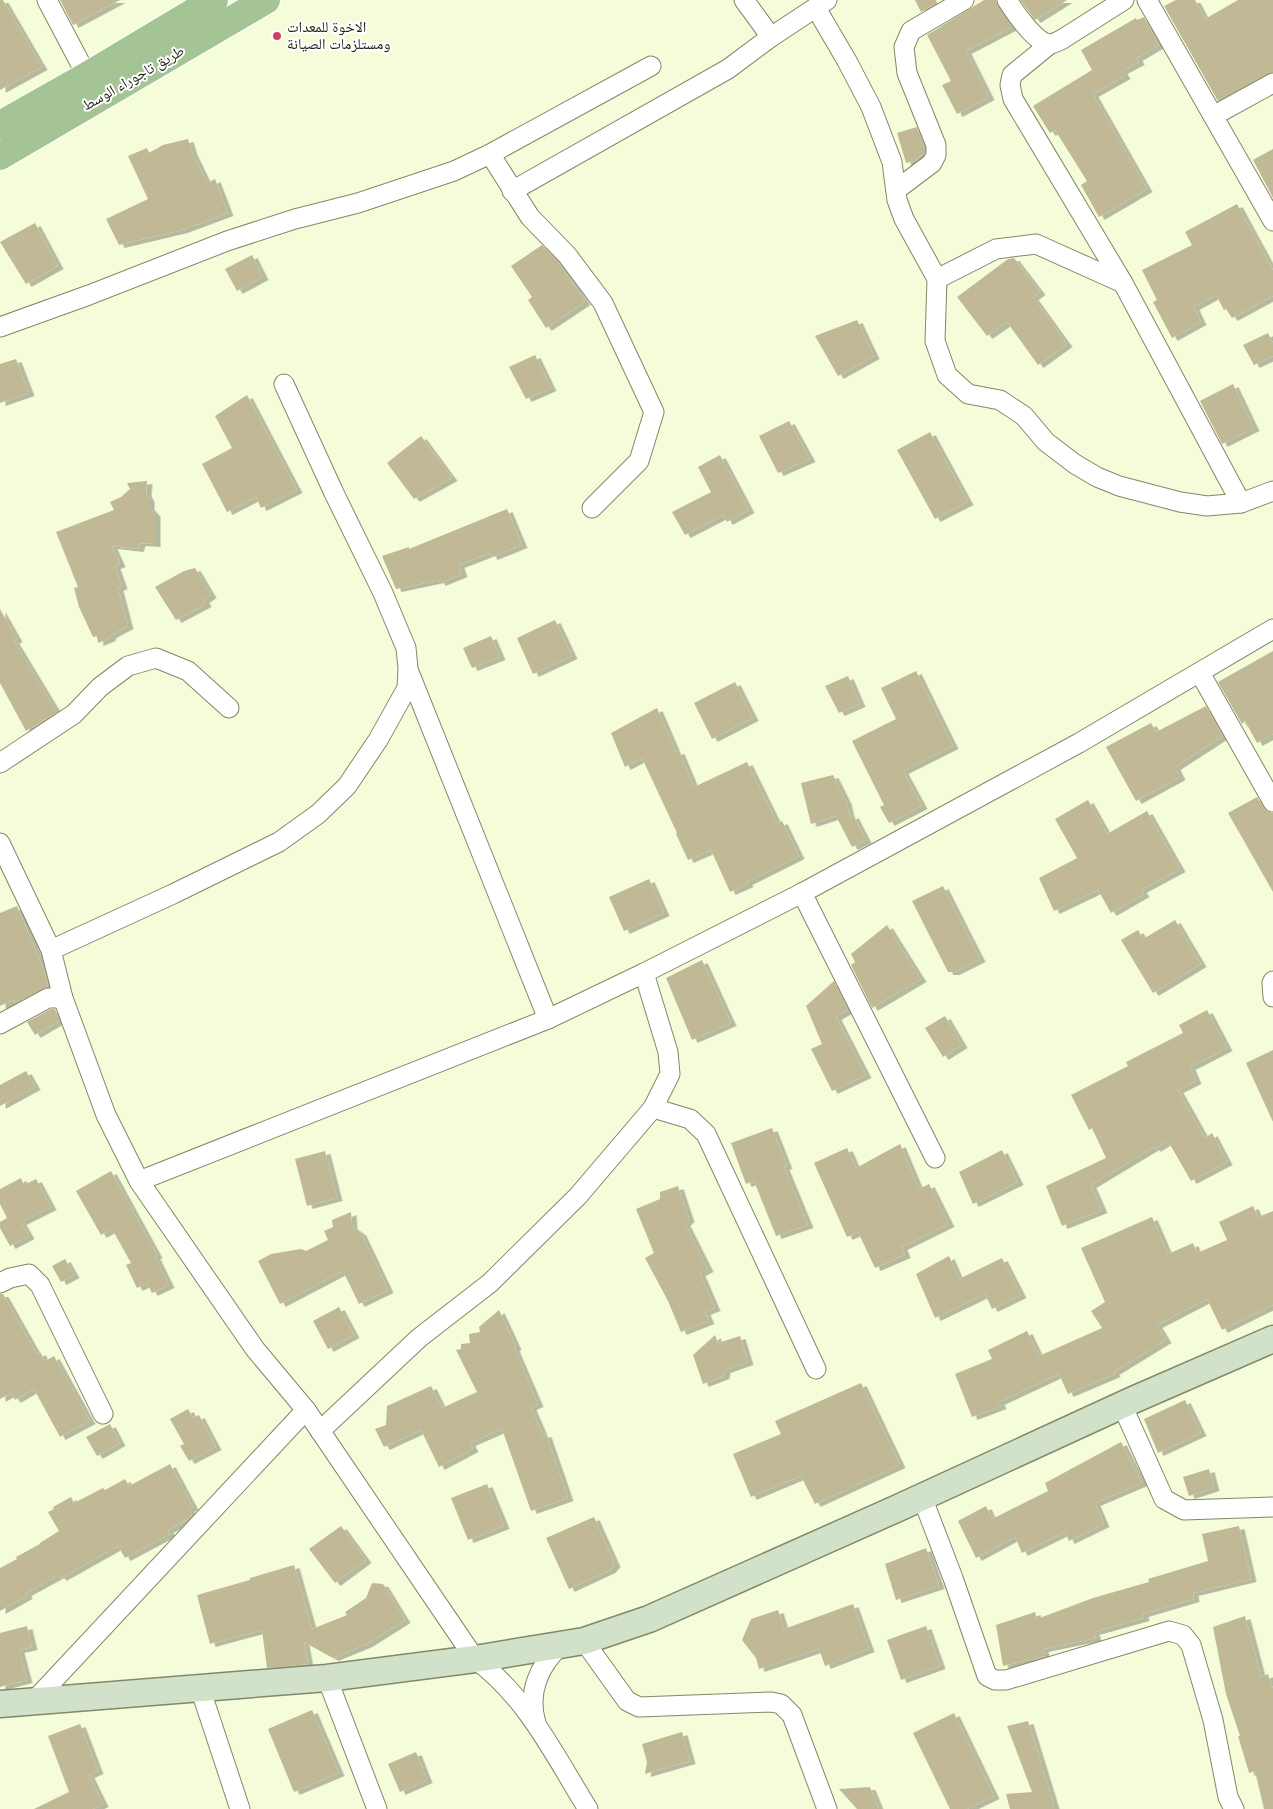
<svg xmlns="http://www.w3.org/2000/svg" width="1273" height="1809" font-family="Roboto,'Noto Naskh Arabic',sans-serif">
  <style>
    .building { fill: #c1b996; filter: url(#shadow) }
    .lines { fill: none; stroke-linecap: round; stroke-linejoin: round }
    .street-casing { stroke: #828868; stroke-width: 21 }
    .secondary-casing { stroke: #828868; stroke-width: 29 }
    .primary-casing { stroke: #fff; stroke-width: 30 }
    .street { stroke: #fff; stroke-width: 19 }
    .secondary { stroke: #d1e1ca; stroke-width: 26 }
    .primary { stroke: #a4c496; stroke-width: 28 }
    .poi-dot { fill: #d1415f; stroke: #fff; stroke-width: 2 }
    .labels { text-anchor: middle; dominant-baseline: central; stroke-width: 4; stroke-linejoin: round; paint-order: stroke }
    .poi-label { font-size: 15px; fill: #1c1e11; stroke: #fff; text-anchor: start }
    .street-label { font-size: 15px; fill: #1c1e11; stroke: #fff }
  </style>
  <defs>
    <filter id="shadow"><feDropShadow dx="5.5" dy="3" stdDeviation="0" flood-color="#0004"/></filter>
  </defs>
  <rect width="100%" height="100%" fill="#f5fcd9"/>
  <g class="building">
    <path d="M0 0H3L42 67 0 90Z"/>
    <path d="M60 0H120L73 25Z"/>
    <path d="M915 0H936L937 3 921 12Z"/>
    <path d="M984 0H996L998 6 1012 27 966 51 989 97 957 114 942 85 951 81 927 35Z"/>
    <path d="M1020 0H1067L1035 20Z"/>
    <path d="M1176 0H1195L1205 19 1238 0H1273V72L1268 73 1218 101 1164 6Z"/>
    <path d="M1144 17 1159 45 1137 58 1139 62 1122 71 1125 76 1093 94 1147 189 1099 217 1081 185 1087 181 1055 130 1050 133 1033 106 1092 70 1081 50 1136 18 1137 20Z"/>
    <path d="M917 127 925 147V152L917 160 906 163 897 133Z"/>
    <path d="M188 139 192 152 207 183 215 179 228 213 182 230 119 245 106 219 148 199 128 156 147 148 149 153 163 145Z"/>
    <path d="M1273 149V198L1253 160Z"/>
    <path d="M1237 204 1273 270V296L1232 318 1226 309 1224 310 1216 295 1194 307 1201 322 1172 338 1153 302 1157 300 1142 270 1192 245 1185 232Z"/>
    <path d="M35 223 58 266 26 284 0 242Z"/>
    <path d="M542 245 558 262 585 302 546 328 528 300 532 297 511 266Z"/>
    <path d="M252 255 263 277 237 291 225 269Z"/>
    <path d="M1014 258 1040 292 1033 297 1067 344 1038 365 1007 322 987 336 957 297 1008 259Z"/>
    <path d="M857 320 874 356 838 376 815 336Z"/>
    <path d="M1268 333 1273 343V356L1254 365 1243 345Z"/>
    <path d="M535 355 551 388 526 399 509 367Z"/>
    <path d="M16 359 29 393 0 403V364Z"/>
    <path d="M1233 384 1254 428 1222 444 1200 401Z"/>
    <path d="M247 395 297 490 261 508 256 497 227 512 202 464 232 448 215 416Z"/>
    <path d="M789 421 810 459 778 473 759 436Z"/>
    <path d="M930 432 968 502 935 519 897 450Z"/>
    <path d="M421 436 452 478 414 499 387 463Z"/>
    <path d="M720 455 749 510 727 522 724 515 685 535 672 512 711 492 698 467Z"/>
    <path d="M147 481 146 493 149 499V507L155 514V544L140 543 138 549 112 546 120 564 115 566 122 586 118 588 128 626 111 635 110 638 98 643 97 636 93 637 79 607 74 588 78 587 56 532 114 510 110 502 121 497 130 489 127 483Z"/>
    <path d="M507 509 522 545 492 557 490 553 459 565 462 574 440 583 439 580 396 589 382 556 409 547V549Z"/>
    <path d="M195 568 211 595 204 600 206 604 176 620 155 587 184 571Z"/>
    <path d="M0 609 17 639 14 641 57 712 26 731 0 683Z"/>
    <path d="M555 620 572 656 533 674 517 638Z"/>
    <path d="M491 636 500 657 472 668 463 648Z"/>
    <path d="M1273 651V734L1257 743 1245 721 1242 724 1218 682Z"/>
    <path d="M916 671 953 746 903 771 922 806 889 823 880 807 884 805 852 741 896 719 881 688Z"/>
    <path d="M848 676 860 704 839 713 825 686Z"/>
    <path d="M735 682 753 718 712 739 694 703Z"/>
    <path d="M1206 706 1223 736 1175 767 1180 777 1136 801 1106 747 1151 723 1156 732Z"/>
    <path d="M657 708 676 752 679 751 694 787 747 762 777 823 782 821 799 856 747 882 748 884 730 892 711 850 688 860 676 834 677 833 642 758 625 767 611 733Z"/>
    <path d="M833 775 846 801 850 817 853 815 866 840 852 847 836 816 811 824 801 783Z"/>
    <path d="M1257 797 1264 808 1268 812 1273 813V892L1228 813Z"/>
    <path d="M1088 800 1107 834 1147 811 1180 869 1141 890 1144 894 1111 913 1098 890 1054 911 1039 878 1077 858 1055 819Z"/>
    <path d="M649 879 664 913 624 931 609 897Z"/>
    <path d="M943 886 980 959 954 972H948L912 901Z"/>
    <path d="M17 906 46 976 48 986 15 1003 14 1000 0 1006V913Z"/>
    <path d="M1175 920 1201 964 1153 993 1121 940 1138 930 1143 939Z"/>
    <path d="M887 925 921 979 872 1008 851 965 855 962 851 954Z"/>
    <path d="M702 960 731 1023 692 1040 666 978Z"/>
    <path d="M834 981 848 1010 836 1017 866 1075 832 1091 811 1049 822 1044 806 1006Z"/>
    <path d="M51 1009H55L59 1021 35 1035 27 1022Z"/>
    <path d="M1207 1010 1227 1048 1190 1067 1196 1081 1178 1090 1205 1138 1212 1133 1227 1162 1191 1181 1168 1141 1155 1149 1154 1147 1091 1185 1102 1210 1062 1226 1046 1186 1106 1158 1092 1128 1089 1130 1071 1095 1128 1066 1126 1062 1183 1033 1179 1025Z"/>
    <path d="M945 1016 962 1045 943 1057 925 1028Z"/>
    <path d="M1273 1050V1122L1246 1063Z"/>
    <path d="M26 1071 35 1087 0 1106V1085Z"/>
    <path d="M772 1128 787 1166 784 1167 808 1225 776 1236 754 1181 746 1184 731 1143Z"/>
    <path d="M900 1144 919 1189 929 1184 949 1224 902 1247 905 1255 875 1268 858 1232 847 1237 814 1163 847 1148 856 1168Z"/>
    <path d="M1002 1150 1018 1182 973 1204 959 1172Z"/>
    <path d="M325 1151 337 1198 307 1206 295 1159Z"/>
    <path d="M111 1171 157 1255 155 1256 169 1285 152 1293 147 1283 137 1288 126 1265 131 1263 112 1229 101 1235 76 1191Z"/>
    <path d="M21 1178 24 1185 36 1179 51 1207 21 1222 29 1236 10 1246 0 1228V1222L7 1218 0 1204V1189Z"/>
    <path d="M678 1186 689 1219 685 1223 708 1269 700 1273 715 1308 705 1312 709 1321 681 1332 668 1301 645 1258 654 1253 636 1209 660 1199V1192Z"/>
    <path d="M1253 1206 1258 1217 1273 1211V1305L1222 1330 1207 1299 1157 1325 1166 1340 1114 1372 1115 1374 1068 1394 1059 1374 999 1402 1001 1406 972 1417 955 1374 992 1359 988 1350 1027 1331 1039 1356 1102 1328 1091 1311 1105 1302 1081 1248 1152 1217 1168 1254 1193 1243 1197 1253 1227 1240 1219 1222Z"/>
    <path d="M351 1212 352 1226 361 1233 388 1290 359 1304 343 1271 280 1304 258 1261 271 1254 301 1249 306 1251 328 1240 324 1231 333 1227 332 1220Z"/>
    <path d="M949 1256 959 1279 1002 1258 1021 1295 992 1309 985 1294 935 1318 916 1274Z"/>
    <path d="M65 1259 74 1275 61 1282 52 1266Z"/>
    <path d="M0 1294H3L37 1354 40 1352 45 1361 54 1356 90 1421 60 1437 34 1389 15 1400 11 1393 0 1399Z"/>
    <path d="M339 1307 354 1335 328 1349 313 1321Z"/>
    <path d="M499 1310 516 1347 514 1348 538 1404 531 1407 543 1435 546 1434 568 1498 531 1511 502 1429 470 1443 473 1449 439 1467 421 1430 384 1447 375 1429 386 1425 387 1406 431 1386 442 1408 477 1392 456 1350 461 1349V1344L470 1343 469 1334 480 1332 479 1327Z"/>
    <path d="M715 1335 718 1343 740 1336 748 1362 725 1370 724 1376 703 1384 693 1355Z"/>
    <path d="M861 1383 900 1465 815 1504 801 1476 751 1497 733 1454 781 1434 775 1421Z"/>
    <path d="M1185 1400 1201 1433 1158 1453 1144 1419Z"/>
    <path d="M188 1409 193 1418 199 1415 216 1447 189 1461 180 1446 184 1444 170 1419Z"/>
    <path d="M110 1424 120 1443 97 1456 86 1437Z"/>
    <path d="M1121 1442 1142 1483 1095 1503 1104 1524 1069 1541 1065 1532 1022 1553 1015 1537 976 1558 958 1521 986 1506 992 1519 1048 1491 1045 1483Z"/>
    <path d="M170 1464 193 1507 189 1509 192 1515 190 1518 168 1530 170 1534 125 1558 118 1546 61 1578 59 1575 26 1593 27 1596 0 1611V1568L17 1559 16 1557 40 1544V1543L59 1531 48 1512 54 1509 53 1507 71 1497 74 1503 103 1488 105 1490 125 1479 129 1486Z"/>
    <path d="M1209 1469 1214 1488 1189 1496 1183 1477Z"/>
    <path d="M487 1484 504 1526 468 1540 451 1498Z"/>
    <path d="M594 1517 615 1564 610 1570 569 1589 546 1538Z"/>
    <path d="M341 1526 366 1560 335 1583 309 1549Z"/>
    <path d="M1239 1526 1251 1579 1193 1593 1194 1599 1143 1614 1144 1618 1094 1632 1096 1638 1043 1649 1045 1656 1003 1666 996 1625 1035 1612 1037 1619 1093 1598 1149 1582 1148 1579 1208 1561 1202 1534Z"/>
    <path d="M926 1548 939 1586 896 1600 885 1564Z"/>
    <path d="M294 1565 312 1629 347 1615 345 1612 366 1598 372 1583 383 1584 405 1620 367 1644 333 1658 304 1642 308 1664 267 1668 262 1630 210 1644 197 1595 250 1580V1578Z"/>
    <path d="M853 1604 869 1649 825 1666 819 1649 759 1669 756 1658 742 1640 751 1619 778 1610 784 1629Z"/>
    <path d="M1245 1616 1261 1677 1268 1674 1273 1689V1809H1264L1255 1771 1249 1773 1238 1736H1240L1226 1694 1213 1627Z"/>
    <path d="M27 1626 32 1647 19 1650 27 1680 0 1687V1633Z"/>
    <path d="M926 1626 940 1666 901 1680 887 1640Z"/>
    <path d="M312 1710 339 1773 294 1792 268 1729Z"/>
    <path d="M954 1713 994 1796 967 1809H950L913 1733Z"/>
    <path d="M1028 1721 1055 1809H1010L1006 1794 1032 1792 1007 1726Z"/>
    <path d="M80 1724 98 1771 89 1775 103 1804 93 1809H34L69 1792 48 1736Z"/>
    <path d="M682 1732 690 1761 645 1774 647 1762 642 1744Z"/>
    <path d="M416 1752 427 1780 400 1792 388 1764Z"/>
    <path d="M870 1787 879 1809H857L839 1789Z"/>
  </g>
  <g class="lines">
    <g class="street-casing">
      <g id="street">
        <path d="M47 0 87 76"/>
        <path d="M744 0 771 37"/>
        <path d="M1007 0C1014 11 1036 44 1050 44 1053 44 1058 41 1061 40L1124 0"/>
        <path d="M1147 0 1273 221"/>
        <path d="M816 8 847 61 871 107 892 162 897 200 904 219 937 279 935 341 947 375 968 394 1000 400 1024 416 1046 442 1075 464 1097 477 1119 486 1180 502 1207 506 1241 503 1273 491"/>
        <path d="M1050 44 1012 75 1010 85 1013 99 1123 283 1241 503"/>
        <path d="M1213 116 1273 83"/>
        <path d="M490 154 530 217 567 255 603 303 654 412 639 461 592 508"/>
        <path d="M896 190 932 163 936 155V145L907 73 904 47 911 31 964 0"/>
        <path d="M512 191 728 69 771 37 827 0"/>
        <path d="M937 279 996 249 1036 244 1123 283"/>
        <path d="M0 327 89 295 227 241 295 219 358 203 454 171 490 154 651 66"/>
        <path d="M409 672 548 1019"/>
        <path d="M1200 673 1273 802"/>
        <path d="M0 763 74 714 100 687 128 666 156 658 188 671 229 708"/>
        <path d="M0 843 51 950 63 998 106 1115 139 1181 255 1349 306 1410 475 1659C527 1697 555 1756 588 1809"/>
        <path d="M802 893 935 1158"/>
        <path d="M51 950 173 894 279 842 318 814 347 786 378 740 407 688 408 668 406 648 383 593 334 493 284 384"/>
        <path d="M1273 981 1272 983 1273 997"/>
        <path d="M0 1024 48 998H63"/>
        <path d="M653 1108 690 1119 706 1134 816 1369"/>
        <path d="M139 1181 548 1019 644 973"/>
        <path d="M0 1283 10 1278 29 1274 40 1285 103 1414"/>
        <path d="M1122 1405 1164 1499 1184 1510 1273 1507"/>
        <path d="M320 1431 419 1338 490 1283 578 1196 653 1108 670 1074 668 1052 644 973 802 893 1079 743 1273 629"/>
        <path d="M922 1497 953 1578 987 1676 995 1680H1006L1169 1631 1183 1635 1191 1645 1213 1720 1228 1797 1234 1809"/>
        <path d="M584 1641 627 1701 639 1707 771 1702 781 1704 792 1715 827 1809"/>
        <path d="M327 1678 377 1809"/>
        <path d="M200 1688 240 1809"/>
        <path d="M34 1701 306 1410"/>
        <path d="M536 1723C527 1693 539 1665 561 1645"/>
      </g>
    </g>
    <g class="secondary-casing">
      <path id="secondary" d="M0 1704 327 1678 475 1659 584 1641 649 1619 896 1509 1133 1400 1273 1339"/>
    </g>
    <g class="primary-casing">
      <g id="primary">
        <path d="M0 125 87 76 214 0"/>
        <path d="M0 156 266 0"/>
      </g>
    </g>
    <use href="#street" class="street"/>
    <use href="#secondary" class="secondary"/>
    <use href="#primary" class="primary"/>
  </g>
  <circle class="poi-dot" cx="277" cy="36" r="5"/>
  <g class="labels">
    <g class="poi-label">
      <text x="287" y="27">الاخوة للمعدات<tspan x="287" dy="17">ومستلزمات الصيانة</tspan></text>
    </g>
    <g class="street-label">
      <text transform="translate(133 78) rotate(-30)">طريق تاجوراء الوسط</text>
    </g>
  </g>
</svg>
